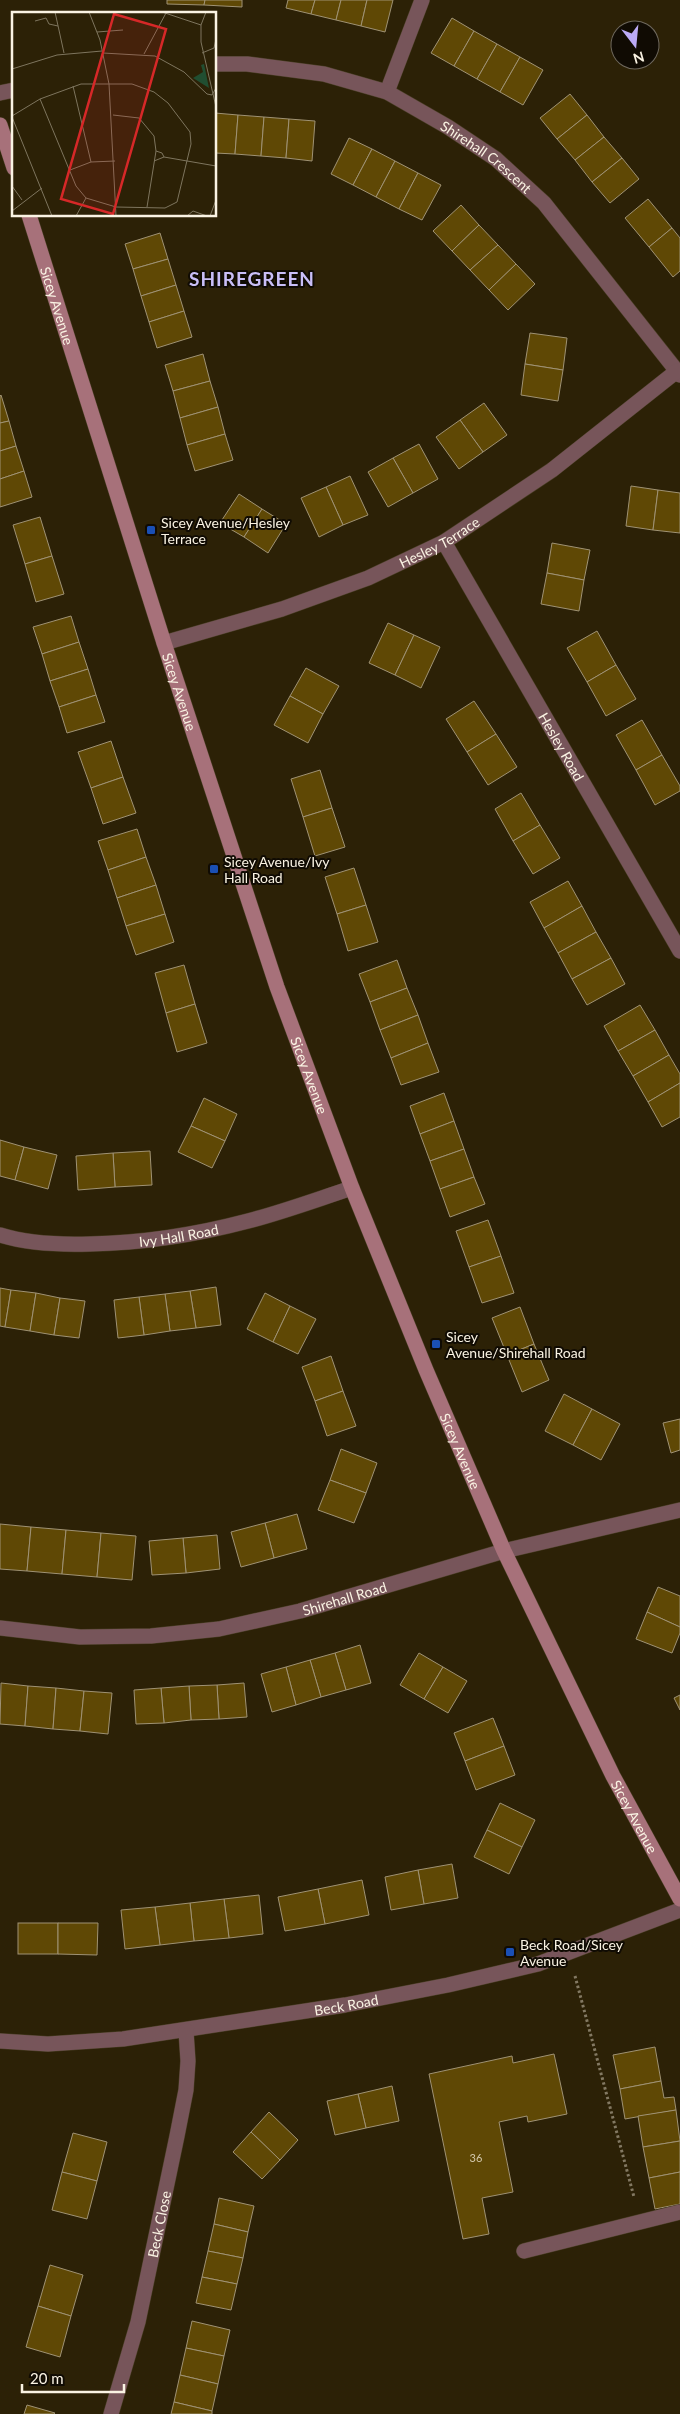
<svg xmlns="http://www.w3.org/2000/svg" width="680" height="2414" font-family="Lato,sans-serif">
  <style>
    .building { fill: #5f4805; stroke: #9f9274 }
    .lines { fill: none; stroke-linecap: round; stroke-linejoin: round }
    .lane-casing { stroke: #493e25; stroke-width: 16 }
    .street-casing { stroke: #493e25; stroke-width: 16 }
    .secondary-casing { stroke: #493e25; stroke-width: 16 }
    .path { stroke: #837963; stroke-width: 3; stroke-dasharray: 2.5 2.5; stroke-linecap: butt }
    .lane { stroke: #77555a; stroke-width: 15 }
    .street { stroke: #77555a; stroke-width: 15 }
    .secondary { stroke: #a7717a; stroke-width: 15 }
    .transit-dot { fill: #1a4fb4; stroke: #100b03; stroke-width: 2 }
    .labels { text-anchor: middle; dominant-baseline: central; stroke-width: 4; stroke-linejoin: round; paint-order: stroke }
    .number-label { font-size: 11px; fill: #d3c8ac }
    .street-label { font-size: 14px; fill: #faf3e3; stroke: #100b03 }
    .poi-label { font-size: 14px; fill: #faf3e3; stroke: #100b03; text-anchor: start }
    .district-label { font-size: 19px; font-weight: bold; letter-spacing: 1px; fill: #c9bef7; stroke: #100b03 }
    .inset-road { fill: none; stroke: #7e755e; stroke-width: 1 }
    .view { fill: #d62828; fill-opacity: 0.15; stroke: #d62828; stroke-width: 2.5 }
    .inset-edge { fill: none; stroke: #faf3e3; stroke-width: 2.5 }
  </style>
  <rect width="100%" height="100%" fill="#2c2106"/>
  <g class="building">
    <path d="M167 0H205L204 5 167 4Z"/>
    <path d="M205 0H242V7L204 5Z"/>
    <path d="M288 0H315L311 14 286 8Z"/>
    <path d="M315 0H341L336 20 311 14Z"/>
    <path d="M341 0H367L361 26 336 20Z"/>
    <path d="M367 0H393L385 32 361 26Z"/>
    <path d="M452 18 474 31 454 66 431 53Z"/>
    <path d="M474 31 497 44 477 79 454 66Z"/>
    <path d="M497 44 520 57 500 92 477 79Z"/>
    <path d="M520 57 543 70 523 105 500 92Z"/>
    <path d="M570 94 587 115 557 139 540 118Z"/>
    <path d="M215 113 238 115 235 154 215 153Z"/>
    <path d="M238 115 264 117 261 156 235 154Z"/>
    <path d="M587 115 604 137 575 160 557 139Z"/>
    <path d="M264 117 289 119 286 158 261 156Z"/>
    <path d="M289 119 315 121 312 161 286 158Z"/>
    <path d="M604 137 622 158 592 182 575 160Z"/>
    <path d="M349 138 372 149 353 185 331 174Z"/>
    <path d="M372 149 395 161 376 197 353 185Z"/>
    <path d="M622 158 639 179 610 203 592 182Z"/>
    <path d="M395 161 418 173 399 209 376 197Z"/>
    <path d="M418 173 441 185 422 220 399 209Z"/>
    <path d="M648 199 672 228 649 247 625 218Z"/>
    <path d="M461 205 479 225 452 251 433 231Z"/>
    <path d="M479 225 498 245 470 270 452 251Z"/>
    <path d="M672 228 680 238V271L673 277 649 247Z"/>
    <path d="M160 233 168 259 133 269 125 244Z"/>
    <path d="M498 245 516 264 489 290 470 270Z"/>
    <path d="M168 259 176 285 141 296 133 269Z"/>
    <path d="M516 264 535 284 508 310 489 290Z"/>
    <path d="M176 285 184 311 149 322 141 296Z"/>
    <path d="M184 311 192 337 157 348 149 322Z"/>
    <path d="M530 333 567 338 563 370 525 364Z"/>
    <path d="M203 354 210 381 173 391 165 365Z"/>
    <path d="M525 364 563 370 558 401 521 395Z"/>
    <path d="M210 381 218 407 180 418 173 391Z"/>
    <path d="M1 395 9 421 0 423V396Z"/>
    <path d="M484 403 507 435 483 452 460 420Z"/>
    <path d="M218 407 225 434 187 445 180 418Z"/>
    <path d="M460 420 483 452 459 469 436 437Z"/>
    <path d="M9 421 16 446 0 451V423Z"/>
    <path d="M225 434 233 460 195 471 187 445Z"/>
    <path d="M419 444 438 479 413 493 393 458Z"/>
    <path d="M16 446 24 471 0 479V451Z"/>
    <path d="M393 458 413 493 388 507 368 472Z"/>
    <path d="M24 471 32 497 0 507V479Z"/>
    <path d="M350 476 368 515 343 525 326 487Z"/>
    <path d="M631 486 658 490 653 530 626 526Z"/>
    <path d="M326 487 343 525 319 537 301 498Z"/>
    <path d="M658 490 680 493V533L653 530Z"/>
    <path d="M239 494 262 509 244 537 220 523Z"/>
    <path d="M262 509 286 524 268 553 244 537Z"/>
    <path d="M40 517 52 556 25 564 13 525Z"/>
    <path d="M552 543 590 550 584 580 547 573Z"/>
    <path d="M52 556 64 594 36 602 25 564Z"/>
    <path d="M547 573 584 580 579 611 541 604Z"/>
    <path d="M71 616 79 642 42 654 33 627Z"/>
    <path d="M388 623 414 635 395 675 369 663Z"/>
    <path d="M597 631 616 665 587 682 567 648Z"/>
    <path d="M414 635 440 647 421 688 395 675Z"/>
    <path d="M79 642 88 669 50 681 42 654Z"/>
    <path d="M616 665 636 699 606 716 587 682Z"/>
    <path d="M306 668 339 686 323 714 290 696Z"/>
    <path d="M88 669 96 695 59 707 50 681Z"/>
    <path d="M96 695 105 722 67 733 59 707Z"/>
    <path d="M290 696 323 714 308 743 274 725Z"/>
    <path d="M474 701 496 734 467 752 446 719Z"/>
    <path d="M642 720 662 755 636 770 616 735Z"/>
    <path d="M496 734 517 767 488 785 467 752Z"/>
    <path d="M111 741 123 777 91 788 78 752Z"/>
    <path d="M662 755 680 786V791L655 805 636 770Z"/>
    <path d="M320 770 332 808 303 817 291 779Z"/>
    <path d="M123 777 136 813 103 824 91 788Z"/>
    <path d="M521 793 540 825 513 841 495 809Z"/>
    <path d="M332 808 345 847 315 856 303 817Z"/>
    <path d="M540 825 560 858 533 874 513 841Z"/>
    <path d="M137 829 146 857 108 870 98 841Z"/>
    <path d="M146 857 156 885 117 898 108 870Z"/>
    <path d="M354 868 366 905 337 914 325 877Z"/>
    <path d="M568 881 582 906 544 928 530 902Z"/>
    <path d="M156 885 165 914 126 926 117 898Z"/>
    <path d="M366 905 378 942 348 951 337 914Z"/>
    <path d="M582 906 596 932 558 953 544 928Z"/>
    <path d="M165 914 174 942 136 955 126 926Z"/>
    <path d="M596 932 611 958 572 979 558 953Z"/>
    <path d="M611 958 625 984 587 1005 572 979Z"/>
    <path d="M397 960 407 988 370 1002 359 974Z"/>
    <path d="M184 965 195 1004 166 1013 155 973Z"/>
    <path d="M407 988 418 1015 380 1030 370 1002Z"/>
    <path d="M195 1004 207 1043 177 1052 166 1013Z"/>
    <path d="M640 1005 655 1030 618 1051 604 1026Z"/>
    <path d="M418 1015 428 1043 391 1058 380 1030Z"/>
    <path d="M655 1030 669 1055 633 1076 618 1051Z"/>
    <path d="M428 1043 439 1072 401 1085 391 1058Z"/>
    <path d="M669 1055 680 1074V1083L648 1102 633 1076Z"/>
    <path d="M680 1083V1117L662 1127 648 1102Z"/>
    <path d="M444 1093 454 1121 420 1134 410 1106Z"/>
    <path d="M204 1098 237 1114 225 1141 191 1126Z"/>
    <path d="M454 1121 464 1149 430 1161 420 1134Z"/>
    <path d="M191 1126 225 1141 212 1168 178 1152Z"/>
    <path d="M0 1140 24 1147 15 1180 0 1176Z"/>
    <path d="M24 1147 57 1155 48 1189 15 1180Z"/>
    <path d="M464 1149 474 1177 440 1189 430 1161Z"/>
    <path d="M150 1151 152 1185 115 1187 113 1153Z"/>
    <path d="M113 1153 115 1187 78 1190 76 1156Z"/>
    <path d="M474 1177 485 1204 450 1217 440 1189Z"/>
    <path d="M488 1220 501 1256 469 1267 456 1231Z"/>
    <path d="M501 1256 514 1293 482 1303 469 1267Z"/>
    <path d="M216 1287 221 1325 196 1328 190 1291Z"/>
    <path d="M0 1288 11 1290 5 1327 0 1326Z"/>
    <path d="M11 1290 36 1293 30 1331 5 1327Z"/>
    <path d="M190 1291 196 1328 170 1331 165 1294Z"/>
    <path d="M36 1293 60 1298 54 1335 30 1331Z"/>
    <path d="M265 1293 290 1306 273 1342 247 1329Z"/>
    <path d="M165 1294 170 1331 144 1335 139 1297Z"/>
    <path d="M139 1297 144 1335 118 1338 114 1300Z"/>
    <path d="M60 1298 85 1301 79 1338 54 1335Z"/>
    <path d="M290 1306 316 1319 298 1354 273 1342Z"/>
    <path d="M520 1307 534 1344 507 1355 492 1318Z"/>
    <path d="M534 1344 549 1380 522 1392 507 1355Z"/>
    <path d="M331 1356 343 1391 315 1401 302 1367Z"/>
    <path d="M343 1391 356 1426 327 1436 315 1401Z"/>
    <path d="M564 1394 592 1409 573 1445 545 1431Z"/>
    <path d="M592 1409 620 1424 601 1460 573 1445Z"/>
    <path d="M680 1419V1450L671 1453 663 1423Z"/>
    <path d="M341 1449 377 1463 366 1493 330 1480Z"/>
    <path d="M330 1480 366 1493 354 1523 318 1510Z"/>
    <path d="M297 1514 307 1549 274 1558 265 1523Z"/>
    <path d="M265 1523 274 1558 241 1567 231 1532Z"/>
    <path d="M0 1524 31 1527 27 1571 0 1569Z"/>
    <path d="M31 1527 66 1530 62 1574 27 1571Z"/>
    <path d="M66 1530 101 1533 97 1577 62 1574Z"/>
    <path d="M101 1533 136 1536 132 1580 97 1577Z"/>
    <path d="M217 1535 220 1569 186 1573 183 1538Z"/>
    <path d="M183 1538 186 1573 152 1575 149 1541Z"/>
    <path d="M658 1587 680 1596V1627L647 1612Z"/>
    <path d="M647 1612 680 1627V1633L672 1653 636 1639Z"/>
    <path d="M360 1645 371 1683 346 1690 335 1653Z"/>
    <path d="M335 1653 346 1690 321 1697 310 1660Z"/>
    <path d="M419 1653 443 1667 424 1699 400 1685Z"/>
    <path d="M310 1660 321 1697 296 1705 286 1667Z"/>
    <path d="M286 1667 296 1705 272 1712 261 1674Z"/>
    <path d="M443 1667 467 1681 448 1713 424 1699Z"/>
    <path d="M1 1683 28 1686 25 1726 0 1724Z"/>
    <path d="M244 1683 247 1717 219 1719 217 1685Z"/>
    <path d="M217 1685 219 1719 191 1720 189 1686Z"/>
    <path d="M28 1686 56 1688 53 1729 25 1726Z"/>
    <path d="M189 1686 191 1720 164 1723 161 1688Z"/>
    <path d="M56 1688 84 1691 80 1731 53 1729Z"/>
    <path d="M161 1688 164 1723 136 1724 134 1690Z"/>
    <path d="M84 1691 112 1693 108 1734 80 1731Z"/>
    <path d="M680 1695V1710L674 1698Z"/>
    <path d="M493 1718 504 1746 465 1761 454 1733Z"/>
    <path d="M504 1746 515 1775 476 1790 465 1761Z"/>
    <path d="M500 1803 535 1820 522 1847 487 1830Z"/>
    <path d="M487 1830 522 1847 509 1874 474 1857Z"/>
    <path d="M452 1864 458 1898 424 1904 418 1870Z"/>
    <path d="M418 1870 424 1904 391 1910 385 1877Z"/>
    <path d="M362 1880 369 1915 325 1924 318 1889Z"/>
    <path d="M318 1889 325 1924 285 1931 278 1897Z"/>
    <path d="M259 1895 263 1934 229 1938 224 1899Z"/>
    <path d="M224 1899 229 1938 194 1941 190 1903Z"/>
    <path d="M190 1903 194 1941 160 1945 155 1907Z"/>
    <path d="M155 1907 160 1945 125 1949 121 1910Z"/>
    <rect x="18" y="1923" width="40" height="31"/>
    <path d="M58 1923H98L97 1955 58 1954Z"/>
    <path d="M655 2047 661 2081 620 2089 613 2055Z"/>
    <path d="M554 2054 567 2114 528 2122 527 2116 499 2122 513 2192 482 2198 489 2234 463 2239 429 2074 512 2056 513 2063Z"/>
    <path d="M661 2081 664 2098 674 2097 676 2110 625 2119 620 2089Z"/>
    <path d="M392 2086 399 2121 366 2128 358 2094Z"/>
    <path d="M358 2094 366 2128 335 2135 327 2101Z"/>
    <path d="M676 2110 680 2141 643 2147 638 2116Z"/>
    <path d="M269 2112 298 2140 280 2160 251 2132Z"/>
    <path d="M251 2132 280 2160 262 2179 233 2152Z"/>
    <path d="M73 2133 107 2142 97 2181 62 2172Z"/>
    <path d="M680 2141V2172L649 2178 643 2147Z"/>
    <path d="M62 2172 97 2181 87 2219 52 2210Z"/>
    <path d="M680 2172V2204L655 2209 649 2178Z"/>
    <path d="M219 2198 254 2206 248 2232 214 2224Z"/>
    <path d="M214 2224 248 2232 243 2258 208 2251Z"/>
    <path d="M208 2251 243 2258 237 2284 202 2277Z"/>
    <path d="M50 2265 83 2275 71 2316 38 2306Z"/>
    <path d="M202 2277 237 2284 231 2310 196 2303Z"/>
    <path d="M38 2306 71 2316 60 2357 26 2347Z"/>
    <path d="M192 2321 230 2330 224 2356 186 2348Z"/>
    <path d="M186 2348 224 2356 218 2384 180 2375Z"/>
    <path d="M180 2375 218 2384 212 2411 174 2402Z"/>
    <path d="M174 2402 212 2411V2414H171Z"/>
    <path d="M27 2405 55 2413 54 2414H24Z"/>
  </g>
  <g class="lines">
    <g class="lane-casing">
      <g id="lane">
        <path d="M387 92 422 0"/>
        <path d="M524 2251 680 2212"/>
      </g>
    </g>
    <g class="street-casing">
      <g id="street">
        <path id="s1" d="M215 64H247L324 74 387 92 448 127 496 159 544 203 680 375"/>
        <path d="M0 93 14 90"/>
        <path id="s2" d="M444 542 680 951"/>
        <path id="s3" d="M164 643 282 609 368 578 444 542 552 470 677 371"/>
        <path id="s4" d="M0 1235C29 1244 60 1245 90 1244 144 1243 195 1235 248 1221 283 1212 318 1199 352 1188"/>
        <path id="s5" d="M0 1628 80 1637 151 1636 219 1629 300 1611 504 1551 680 1510"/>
        <path id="s6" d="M0 2041 48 2044 123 2039 345 2005 448 1985 538 1964 680 1910"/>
        <path id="s7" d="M111 2414 138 2322 177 2136 186 2090 188 2061 186 2031"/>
      </g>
    </g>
    <g class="secondary-casing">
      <g id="secondary">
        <path d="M0 125 14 168"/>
        <path id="s8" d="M29 215 164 643 277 987 352 1188 426 1370 504 1551 613 1776 680 1899"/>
      </g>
    </g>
    <path class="path" d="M575 1976 634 2197"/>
    <use href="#lane" class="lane"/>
    <use href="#street" class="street"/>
    <use href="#secondary" class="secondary"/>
  </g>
  <g class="transit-dot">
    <rect x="146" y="525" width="10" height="10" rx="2.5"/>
    <rect x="209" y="864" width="10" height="10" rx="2.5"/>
    <rect x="431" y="1339" width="10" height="10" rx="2.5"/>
    <rect x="505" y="1947" width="10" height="10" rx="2.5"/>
  </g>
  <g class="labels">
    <g class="number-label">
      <text x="476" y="2157">36</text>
    </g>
    <g class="street-label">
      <text stroke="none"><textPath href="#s1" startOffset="294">Shirehall Crescent</textPath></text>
      <text stroke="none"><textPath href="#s8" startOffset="95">Sicey Avenue</textPath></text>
      <text stroke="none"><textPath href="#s3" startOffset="294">Hesley Terrace</textPath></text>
      <text stroke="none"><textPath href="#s8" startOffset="500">Sicey Avenue</textPath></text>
      <text stroke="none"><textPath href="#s2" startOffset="236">Hesley Road</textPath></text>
      <text stroke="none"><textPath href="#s8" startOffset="905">Sicey Avenue</textPath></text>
      <text stroke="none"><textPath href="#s4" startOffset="180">Ivy Hall Road</textPath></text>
      <text stroke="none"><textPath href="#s8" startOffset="1310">Sicey Avenue</textPath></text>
      <text stroke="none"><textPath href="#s5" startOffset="349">Shirehall Road</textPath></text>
      <text stroke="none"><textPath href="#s8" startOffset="1715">Sicey Avenue</textPath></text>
      <text stroke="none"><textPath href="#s6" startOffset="349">Beck Road</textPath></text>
      <text stroke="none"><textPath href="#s7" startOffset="196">Beck Close</textPath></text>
    </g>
    <g class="poi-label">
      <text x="161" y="522">Sicey Avenue/Hesley<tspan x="161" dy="16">Terrace</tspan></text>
      <text x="224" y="861">Sicey Avenue/Ivy<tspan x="224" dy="16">Hall Road</tspan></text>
      <text x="446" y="1336">Sicey<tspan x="446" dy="16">Avenue/Shirehall Road</tspan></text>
      <text x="520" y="1944">Beck Road/Sicey<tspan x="520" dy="16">Avenue</tspan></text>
    </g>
    <g class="district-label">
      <text x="252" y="278">SHIREGREEN</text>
    </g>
  </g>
  <g transform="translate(12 12)">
    <rect width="204" height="204" fill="#2c2106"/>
    <path d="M192 52 197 76 181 66 191 60 189 53Z" fill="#214e31"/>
    <path class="inset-road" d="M43 0 52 41M77 0 88 28 97 72 104 204M150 0 189 13M194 0 189 13V30L204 95M23 9 34 6 37 12 46 14M85 20 111 18M91 41 143 44 172 60 195 82 200 83 204 76M190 41 202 36 204 27M132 42 154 1M0 57 45 43 90 39M61 74 79 150M101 103 127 106 142 124 144 139 135 195M0 104 28 87 69 72H120L142 80 156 91 178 120 179 132 165 190 153 196 104 195 74 186 64 174 28 87M0 105 40 204M152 145 204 154M142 149 152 145 150 141 144 139M58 158 79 150 103 149M0 174 10 188M0 199 30 176M64 204 74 186M175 204 181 199 195 204M198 204 204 188"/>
    <path class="view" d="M102 2 154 17 101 202 49 187Z"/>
    <rect width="204" height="204" class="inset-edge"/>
  </g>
  <g transform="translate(635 45) rotate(164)"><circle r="24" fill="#100b03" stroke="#6e685d"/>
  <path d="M0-4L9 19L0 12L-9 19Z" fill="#bbaaf6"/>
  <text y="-8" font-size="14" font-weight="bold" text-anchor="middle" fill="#faf3e3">N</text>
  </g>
  <path d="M22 2384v8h102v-8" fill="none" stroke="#faf3e3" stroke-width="2.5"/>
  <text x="30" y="2384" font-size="15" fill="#faf3e3" stroke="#100b03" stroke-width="4" paint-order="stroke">20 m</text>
</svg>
